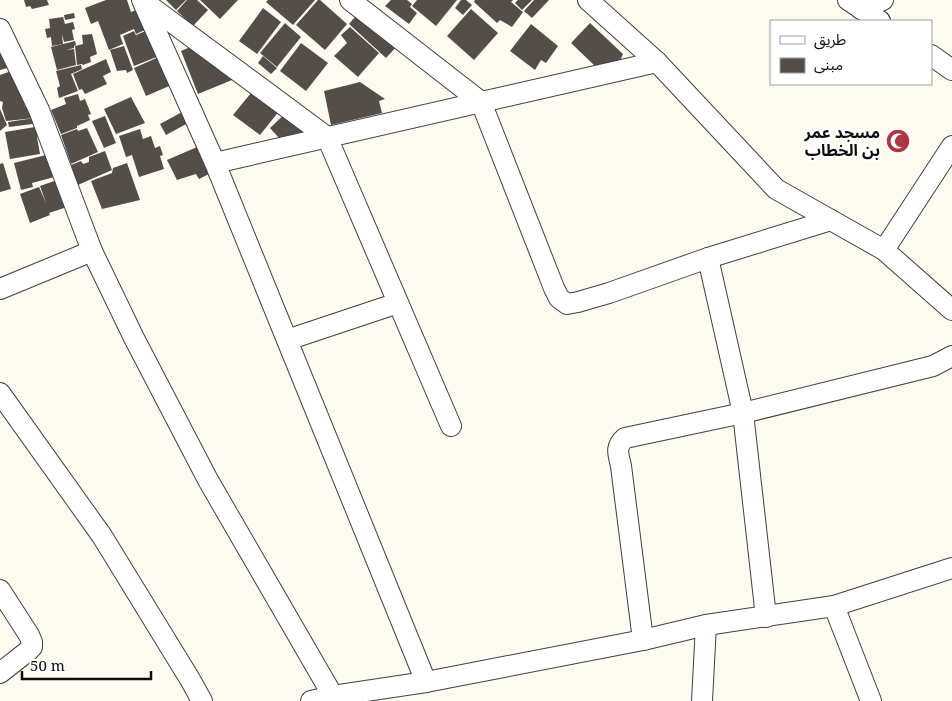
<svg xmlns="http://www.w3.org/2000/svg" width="952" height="701" font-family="'Noto Serif','Noto Sans Arabic',serif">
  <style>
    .building { fill: #544e4b }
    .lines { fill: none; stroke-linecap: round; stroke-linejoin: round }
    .minor-casing { stroke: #404040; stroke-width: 22 }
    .minor { stroke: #fff; stroke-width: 20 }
    .labels { text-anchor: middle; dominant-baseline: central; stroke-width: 5; stroke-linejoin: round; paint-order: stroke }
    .poi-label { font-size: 16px; font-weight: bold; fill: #0d0d0d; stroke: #fff; text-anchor: end }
  </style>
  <rect width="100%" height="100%" fill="#fdfaef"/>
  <g class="building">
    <path d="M24 0H47L49 5 32 9 30 6 26 7Z"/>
    <path d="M106 0H127L131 12 139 9 147 29 136 34 134 29 120 35 123 44 109 50 98 21 91 24 85 8Z"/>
    <path d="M166 0H186L176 10Z"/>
    <path d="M187 0H197L208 10 193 26 177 11Z"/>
    <path d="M200 0H238L220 19Z"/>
    <path d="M268 0H315L293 25 266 2Z"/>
    <path d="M318 0H320L347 24 325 50 296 25Z"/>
    <path d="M391 0H407L412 4 410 7 417 13 409 24 385 6Z"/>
    <path d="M417 0H457L436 26 412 6Z"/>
    <path d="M461 0H466L472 5 463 15 455 8Z"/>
    <path d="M475 0H513L511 2 523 12 512 27 500 20 497 23 474 2Z"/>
    <path d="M518 0H532L522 10 515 3Z"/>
    <path d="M534 0H549L532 18 524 11Z"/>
    <path d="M263 8 281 22 257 54 239 41Z"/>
    <path d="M471 9 498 33 474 60 447 36Z"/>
    <path d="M360 11 398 45 386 58 349 24Z"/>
    <path d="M74 13 75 18 65 20 64 15Z"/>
    <path d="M63 17 65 24 73 22 75 29 72 30 74 40 64 42 62 34 63 44 52 46 51 37 47 38 45 29 50 28 49 19Z"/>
    <path d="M285 23 301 37 277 67 260 53Z"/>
    <path d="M590 23 623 54 619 63 595 66 571 43Z"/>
    <path d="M531 24 558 46 546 63 541 60 535 70 510 51Z"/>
    <path d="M350 27 379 53 358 77 334 56 347 43 341 35Z"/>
    <path d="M148 30 159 56 134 66 123 36 134 31 137 38 136 35Z"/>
    <path d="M92 34 97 54 90 57 91 62 83 65 82 64 77 65 75 46 83 44 82 35Z"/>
    <path d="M75 41 76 45 74 46V48L66 50 74 49 76 65 57 70 51 47Z"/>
    <path d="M301 43 328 63 306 91 280 71Z"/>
    <path d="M197 44 223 63 232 80 198 94 181 51Z"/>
    <path d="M124 46 133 70 127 73 126 70 117 71 110 50Z"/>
    <path d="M0 52 11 67 0 70Z"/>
    <path d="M161 56 174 84 146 96 134 68Z"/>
    <path d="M263 56 277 68 271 74 258 63Z"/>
    <path d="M106 59 111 72 103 76 107 84 85 94 82 89 79 90 73 74Z"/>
    <path d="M81 65 82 69 71 74 78 91 59 98 57 88 60 86 56 71Z"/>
    <path d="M17 69 25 107H35L40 123 9 127 8 122 35 118 6 121 2 108 3 102 0 101V75Z"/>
    <path d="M360 82 385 99 379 101 382 113 331 125 324 91Z"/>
    <path d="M251 93 254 96 257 93 280 110 260 135 233 115Z"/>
    <path d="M78 94 80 101 85 99 91 114 88 115 90 120 77 126V128L61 134 51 110 66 104 64 98Z"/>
    <path d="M131 97 145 123 116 134 104 109Z"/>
    <path d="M0 109 7 125 0 131Z"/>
    <path d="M289 110 315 130 279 138 270 128Z"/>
    <path d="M184 111 190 122 166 135 160 124Z"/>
    <path d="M105 116 116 143 104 148 92 121Z"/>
    <path d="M41 126 43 136 37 137 40 154 10 159 5 132Z"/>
    <path d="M87 128 98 152 71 164 61 135 77 129 78 131Z"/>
    <path d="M140 129 143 139 151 136 155 148 160 146 163 155 160 156 164 169 139 177 132 155 126 157 119 136Z"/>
    <path d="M197 147 209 174 199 179 196 174 177 180 167 160Z"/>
    <path d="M105 151 112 170 78 185 71 165 81 161 83 164 89 162V157Z"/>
    <path d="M50 154 58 176 32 183 33 187 21 190 14 163Z"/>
    <path d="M3 163 11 189 0 192V164Z"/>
    <path d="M127 163 140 200 102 209 91 181 112 173 113 168Z"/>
    <path d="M60 179 70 206 49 213 50 215 30 223 20 194 39 187 46 203 40 186Z"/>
  </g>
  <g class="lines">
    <g class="minor-casing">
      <g id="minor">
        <path d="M142 0 215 163 426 682"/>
        <path d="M350 0 481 102 554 288 559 298 567 304 578 302 609 293 708 258 831 220"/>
        <path d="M588 0 657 62 776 189 884 250 952 310"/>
        <path d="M848 0 880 21"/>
        <path d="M143 1 327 137 451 426"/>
        <path d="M861 9 883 0"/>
        <path d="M0 29 39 110 92 251 134 338 208 480 333 696"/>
        <path d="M931 55 952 70"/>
        <path d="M215 163 657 62"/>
        <path d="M884 250 952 146"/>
        <path d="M708 258 743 413 766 617"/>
        <path d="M0 289 92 251"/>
        <path d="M287 340 398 303"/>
        <path d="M0 393 102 536 191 681 202 701"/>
        <path d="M0 590 29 635 32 642V647L28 651 0 673"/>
        <path d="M834 606 871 701"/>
        <path d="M643 640 621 466C618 453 615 447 625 438L743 413 933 366 952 356"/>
        <path d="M311 701 333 696 426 682 643 640 706 625 834 606 952 568"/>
        <path d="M702 701 706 625"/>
      </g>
    </g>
    <use href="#minor" class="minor"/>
  </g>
  <defs>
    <g id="mosque-disc" transform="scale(1.25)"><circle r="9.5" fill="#ac3641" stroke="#fff"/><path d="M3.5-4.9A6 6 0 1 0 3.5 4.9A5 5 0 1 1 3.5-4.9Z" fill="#fff"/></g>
  </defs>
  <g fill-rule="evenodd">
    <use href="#mosque-disc" x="898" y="141"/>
  </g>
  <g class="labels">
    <g class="poi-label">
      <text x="880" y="132">مسجد عمر<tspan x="880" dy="18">بن الخطاب</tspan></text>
    </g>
  </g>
  <rect x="770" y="20" width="162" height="65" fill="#ffffff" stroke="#9e9e9e"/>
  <rect x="780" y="36" width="25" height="8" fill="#ffffff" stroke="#9e9e9e"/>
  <text x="814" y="45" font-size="15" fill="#0d0d0d">طريق</text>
  <rect x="780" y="58" width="25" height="15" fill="#544e4b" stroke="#9e9e9e"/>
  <text x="814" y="70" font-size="15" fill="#0d0d0d">مبنى</text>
  <path d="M22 671v8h129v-8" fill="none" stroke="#0d0d0d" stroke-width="2.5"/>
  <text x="30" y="671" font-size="15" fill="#0d0d0d" stroke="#ffffff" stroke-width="4" paint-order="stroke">50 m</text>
</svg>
